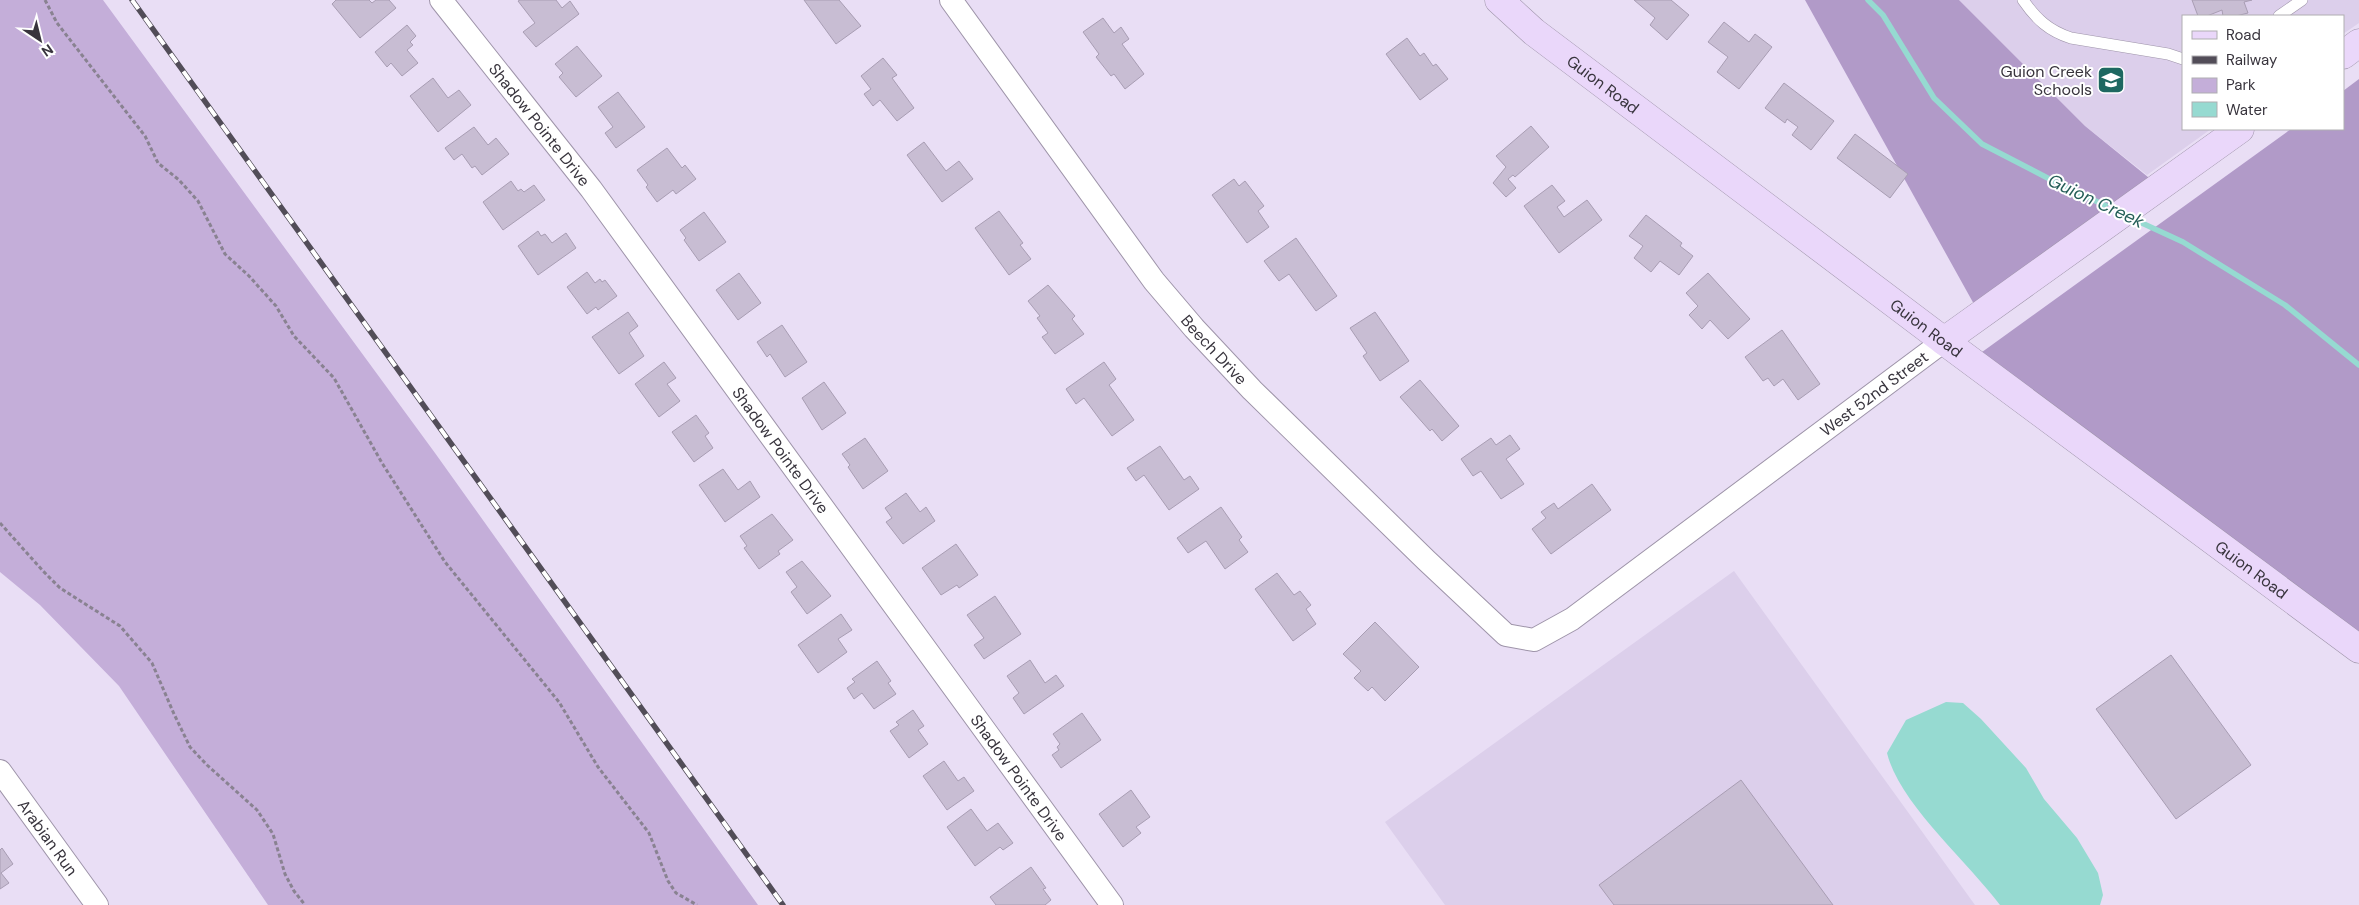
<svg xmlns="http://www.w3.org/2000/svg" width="2359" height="905" font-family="'DM Sans',sans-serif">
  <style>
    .built { fill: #dccfeb }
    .green { fill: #c4aed9 }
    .forest { fill: #b19ac8 }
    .water { fill: #96dad1 }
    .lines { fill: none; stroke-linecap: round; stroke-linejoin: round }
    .stream { stroke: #96dad1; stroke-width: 5.5 }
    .building { fill: #c8bdd3; stroke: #a89db3 }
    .lane-casing { stroke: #9e94a9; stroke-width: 12 }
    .street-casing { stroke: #9e94a9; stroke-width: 24 }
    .secondary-casing { stroke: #9e94a9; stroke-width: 29 }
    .path { stroke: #898291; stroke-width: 3; stroke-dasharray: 4 2.5; stroke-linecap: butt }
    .lane { stroke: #fff; stroke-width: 11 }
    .street { stroke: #fff; stroke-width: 22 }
    .secondary { stroke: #ead7fa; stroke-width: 28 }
    .rail-casing { stroke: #524d58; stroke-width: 5.5 }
    .rail { stroke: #fff; stroke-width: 4; stroke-dasharray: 11; stroke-linecap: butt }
    .labels { text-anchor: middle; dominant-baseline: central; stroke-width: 4; stroke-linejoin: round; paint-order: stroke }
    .poi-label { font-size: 16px; fill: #38343d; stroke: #fff; text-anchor: end }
    .street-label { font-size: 16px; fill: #38343d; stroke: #fff }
    .water-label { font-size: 18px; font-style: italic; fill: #255e58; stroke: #fff }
  </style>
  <rect width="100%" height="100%" fill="#e9def5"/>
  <g class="built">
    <path d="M1959 0H2359V23L2343 34V16H2183V129H2211L2147 175 2085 126Z"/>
    <path d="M1734 571 1975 905H1445L1385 822Z"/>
  </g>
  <path class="green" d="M0 0H103L435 453 758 905H268L119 686 40 605 0 572Z"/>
  <g class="forest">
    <path d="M1805 0H1959L2085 126 2159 186 1980 315Z"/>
    <path d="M2359 79V653L1971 360 2291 129H2343V91Z"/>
  </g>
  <path class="water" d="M1946 702 1963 703 1981 719 2026 768 2044 799 2077 838 2098 873 2103 895 2100 905H2000C1968 862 1899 803 1887 753L1906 720Z"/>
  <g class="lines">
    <g class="stream">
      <path d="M1868 0 1883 15 1934 98 1982 144 2063 186 2113 209"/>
      <path d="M2131 218 2183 242 2285 305 2359 365"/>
    </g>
  </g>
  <g class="building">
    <path d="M336 0H369L372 3 376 0H389L396 8 360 38 332 4Z"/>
    <path d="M520 0H556L562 8 570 1 579 14 536 47 523 32 535 23 518 1Z"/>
    <path d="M804 0H839L861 26 836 44Z"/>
    <path d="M1634 0H1671L1689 15 1667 40 1650 25 1655 18Z"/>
    <path d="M2192 0H2252L2244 2 2248 13 2236 16H2223L2222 10 2207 16H2198Z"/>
    <path d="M1103 18 1114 33 1121 27 1129 39 1122 44 1144 74 1125 89 1114 74 1111 76 1096 57 1099 54 1083 32Z"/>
    <path d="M1724 22 1749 42 1755 34 1772 47 1739 89 1717 72 1728 57 1708 42Z"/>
    <path d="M407 25 416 36 410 42 413 45 407 50 418 63 402 76 391 63 387 67 375 52Z"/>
    <path d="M1407 38 1420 56 1424 53 1433 66 1436 64 1448 79 1420 100 1386 54Z"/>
    <path d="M577 46 602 76 576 97 559 77 563 73 555 64Z"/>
    <path d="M883 58 897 75 892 78 914 108 897 121 880 100 873 106 864 94 871 89 861 76Z"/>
    <path d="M433 78 448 98 459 90 471 105 438 132 410 96Z"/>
    <path d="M1784 83 1834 121 1811 150 1792 135 1798 127 1787 119 1785 123 1765 108Z"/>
    <path d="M618 92 645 127 616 148 605 133 613 127 598 107Z"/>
    <path d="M1531 126 1549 147 1515 177 1513 175 1508 179 1516 188 1506 197 1493 183 1506 167 1496 156Z"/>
    <path d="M474 127 488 145 496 138 509 154 482 175 475 166 472 168 462 154 454 160 445 148Z"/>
    <path d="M1855 134 1908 174 1890 198 1837 158Z"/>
    <path d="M924 142 946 171 959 161 973 179 942 202 907 155Z"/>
    <path d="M667 148 682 168 685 165 696 179 676 194 673 190 657 202 646 187 648 185 637 170Z"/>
    <path d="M1234 179 1239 186 1245 181 1264 206 1258 211 1269 227 1247 243 1212 195Z"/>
    <path d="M511 181 518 191 521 189 524 192 534 185 545 200 503 230 483 202Z"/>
    <path d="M1552 185 1565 201 1557 207 1564 217 1587 200 1602 220 1559 253 1524 206Z"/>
    <path d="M999 211 1023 243 1020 245 1031 259 1009 275 975 228Z"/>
    <path d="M704 212 726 242 699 261 684 240 686 238 680 230Z"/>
    <path d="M1646 215 1682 243 1680 246 1693 256 1679 275 1660 261 1651 272 1634 258 1643 246 1629 236Z"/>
    <path d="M538 231 541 236 545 234 552 243 566 233 576 248 538 275 518 246Z"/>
    <path d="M1296 238 1337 296 1316 311 1289 274 1279 281 1264 261Z"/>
    <path d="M587 272 595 283 600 279 602 282 605 280 617 296 598 310 596 307 587 314 567 287Z"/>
    <path d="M739 273 761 303 738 320 716 290Z"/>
    <path d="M1708 273 1750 319 1728 339 1710 320 1702 329 1689 315 1698 306 1686 293Z"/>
    <path d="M1048 285 1075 316 1072 319 1084 334 1055 354 1042 337 1048 333 1037 318 1040 316 1028 301Z"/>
    <path d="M628 312 638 326 629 333 644 356 619 374 592 337Z"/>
    <path d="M1375 312 1409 361 1380 381 1363 356 1367 353 1350 328Z"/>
    <path d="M782 325 807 362 785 377 770 354 767 357 757 342Z"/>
    <path d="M1782 330 1820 384 1798 400 1783 379 1774 386 1768 378 1763 381 1745 357Z"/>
    <path d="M664 362 676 378 667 384 680 401 659 417 635 384Z"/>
    <path d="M1104 362 1116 379 1109 385 1134 420 1112 436 1084 398 1076 404 1066 389Z"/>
    <path d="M1420 380 1459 426 1442 441 1432 429 1430 431 1400 397Z"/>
    <path d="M824 382 846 413 822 430 802 398Z"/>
    <path d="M696 415 709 433 705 436 713 448 694 462 672 432Z"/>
    <path d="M1510 435 1520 449 1506 459 1524 484 1501 499 1481 471 1473 476 1461 459 1491 438 1496 445Z"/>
    <path d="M865 438 888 471 863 489 848 467 850 465 842 454Z"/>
    <path d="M1160 446 1184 480 1190 476 1199 489 1169 510 1144 475 1136 481 1127 468Z"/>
    <path d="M723 469 738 490 750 481 760 497 725 522 699 485Z"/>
    <path d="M1592 484 1611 510 1551 554 1532 529 1546 518 1541 512 1554 503 1558 509Z"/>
    <path d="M906 493 920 512 926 507 935 521 903 544 886 522 892 518 885 508Z"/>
    <path d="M1221 507 1242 537 1239 540 1248 552 1225 569 1206 541 1188 553 1177 538Z"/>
    <path d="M772 514 793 540 778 551 780 554 759 569 744 548 747 546 740 536Z"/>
    <path d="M956 544 978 575 959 588 957 585 941 595 922 568Z"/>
    <path d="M802 561 831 596 807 614 791 592 797 587 786 572Z"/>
    <path d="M1277 573 1294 595 1300 591 1311 605 1306 609 1316 624 1293 641 1255 589Z"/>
    <path d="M995 596 1021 634 984 659 974 645 984 638 967 615Z"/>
    <path d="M841 614 852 630 838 639 847 652 818 673 798 645Z"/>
    <path d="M1375 622 1419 667 1385 701 1372 687 1368 691 1354 678 1361 671 1343 654Z"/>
    <path d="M2171 655 2251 765 2176 819 2096 709Z"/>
    <path d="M1030 660 1045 683 1056 675 1064 686 1024 714 1013 698 1019 693 1007 676Z"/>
    <path d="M877 661 891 681 888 683 896 694 874 709 862 693 854 699 847 688 855 682 852 679Z"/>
    <path d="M913 710 924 726 918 730 928 744 909 758 890 731 899 725 896 722Z"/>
    <path d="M1082 713 1101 740 1061 768 1052 755 1059 750 1057 747 1060 744 1053 734Z"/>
    <path d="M944 761 958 781 964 777 974 791 947 810 923 776Z"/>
    <path d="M1741 780 1833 905H1614L1599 885Z"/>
    <path d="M1131 790 1150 817 1136 827 1141 833 1123 847 1099 814Z"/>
    <path d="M971 809 987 831 998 823 1013 843 1003 850 1000 847 975 866 947 827Z"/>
    <path d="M2 848 13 864 1 873 9 883 0 889V850Z"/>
    <path d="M1031 867 1046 888 1043 889 1051 900 1045 905H996L990 897Z"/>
  </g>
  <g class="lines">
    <g class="lane-casing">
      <g id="lane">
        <path d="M2023 0C2036 19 2049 31 2071 38L2168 54 2183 59"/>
        <path d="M2279 16 2302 0"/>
      </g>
    </g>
    <g class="street-casing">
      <g id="street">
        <path id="s1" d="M441 0 591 189 1112 905"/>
        <path id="s2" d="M951 0 1154 281 1194 328 1252 390 1426 560 1506 635 1534 640 1572 619 1944 341"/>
        <path id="s3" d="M0 771 97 905"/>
      </g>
    </g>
    <g class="secondary-casing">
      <g id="secondary">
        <path id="s4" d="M1499 0 1534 32 1944 341 2359 649"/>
        <path d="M2343 55 2359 43"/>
        <path d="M1944 341 2240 129"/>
      </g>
    </g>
    <g class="path">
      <path d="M45 0 57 23 145 136 158 163 179 180 198 201 225 254 249 276 276 306 294 336 334 378 382 463 445 562 559 702 598 767 649 833 668 881 676 893 697 905"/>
      <path d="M0 523 43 571 60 588 120 626 152 663 174 714 190 747 207 765 257 810 273 834 285 874 294 891 305 905"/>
    </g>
    <use href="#lane" class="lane"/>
    <use href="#street" class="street"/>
    <use href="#secondary" class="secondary"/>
    <g class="rail-casing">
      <path id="rail" d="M132 0 783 905"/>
    </g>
    <use href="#rail" class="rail"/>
  </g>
  <defs>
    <g id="school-square" transform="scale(1.4375)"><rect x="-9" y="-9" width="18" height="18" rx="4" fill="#1e6861" stroke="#fff"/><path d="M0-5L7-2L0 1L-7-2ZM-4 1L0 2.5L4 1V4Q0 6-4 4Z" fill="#fff"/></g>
  </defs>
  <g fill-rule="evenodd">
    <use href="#school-square" x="2111" y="80"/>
  </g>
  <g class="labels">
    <g class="poi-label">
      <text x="2092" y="71">Guion Creek<tspan x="2092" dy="18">Schools</tspan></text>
    </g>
    <g class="street-label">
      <text stroke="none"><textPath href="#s4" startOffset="134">Guion Road</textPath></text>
      <text stroke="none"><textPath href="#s1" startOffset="159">Shadow Pointe Drive</textPath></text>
      <text stroke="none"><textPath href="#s4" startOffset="539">Guion Road</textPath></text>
      <text stroke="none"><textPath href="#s2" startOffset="438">Beech Drive</textPath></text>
      <text stroke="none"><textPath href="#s2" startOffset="1295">West 52nd Street</textPath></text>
      <text stroke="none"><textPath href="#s1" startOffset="564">Shadow Pointe Drive</textPath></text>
      <text stroke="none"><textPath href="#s4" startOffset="944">Guion Road</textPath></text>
      <text stroke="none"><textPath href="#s1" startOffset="969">Shadow Pointe Drive</textPath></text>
      <text stroke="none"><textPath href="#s3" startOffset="82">Arabian Run</textPath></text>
    </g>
    <g class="water-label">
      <text transform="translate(2096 201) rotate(25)">Guion Creek</text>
    </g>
  </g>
  <rect x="2182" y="15" width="162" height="115" fill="#ffffff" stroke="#afaeb1"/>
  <rect x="2192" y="31" width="25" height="8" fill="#ead7fa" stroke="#afaeb1"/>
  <text x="2226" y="40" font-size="15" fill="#38343d">Road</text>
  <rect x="2192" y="56" width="25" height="8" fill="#524d58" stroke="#afaeb1"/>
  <text x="2226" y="65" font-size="15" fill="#38343d">Railway</text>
  <rect x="2192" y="78" width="25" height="15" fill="#c4aed9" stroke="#afaeb1"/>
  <text x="2226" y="90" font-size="15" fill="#38343d">Park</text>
  <rect x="2192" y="102" width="25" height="15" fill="#96dad1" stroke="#afaeb1"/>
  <text x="2226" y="115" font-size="15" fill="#38343d">Water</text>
  <g transform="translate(40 40) rotate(145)" stroke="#ffffff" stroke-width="4" paint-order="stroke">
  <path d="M0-4L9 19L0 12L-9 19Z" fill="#38343d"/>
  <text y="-8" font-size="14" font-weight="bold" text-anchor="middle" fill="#38343d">N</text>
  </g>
</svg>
